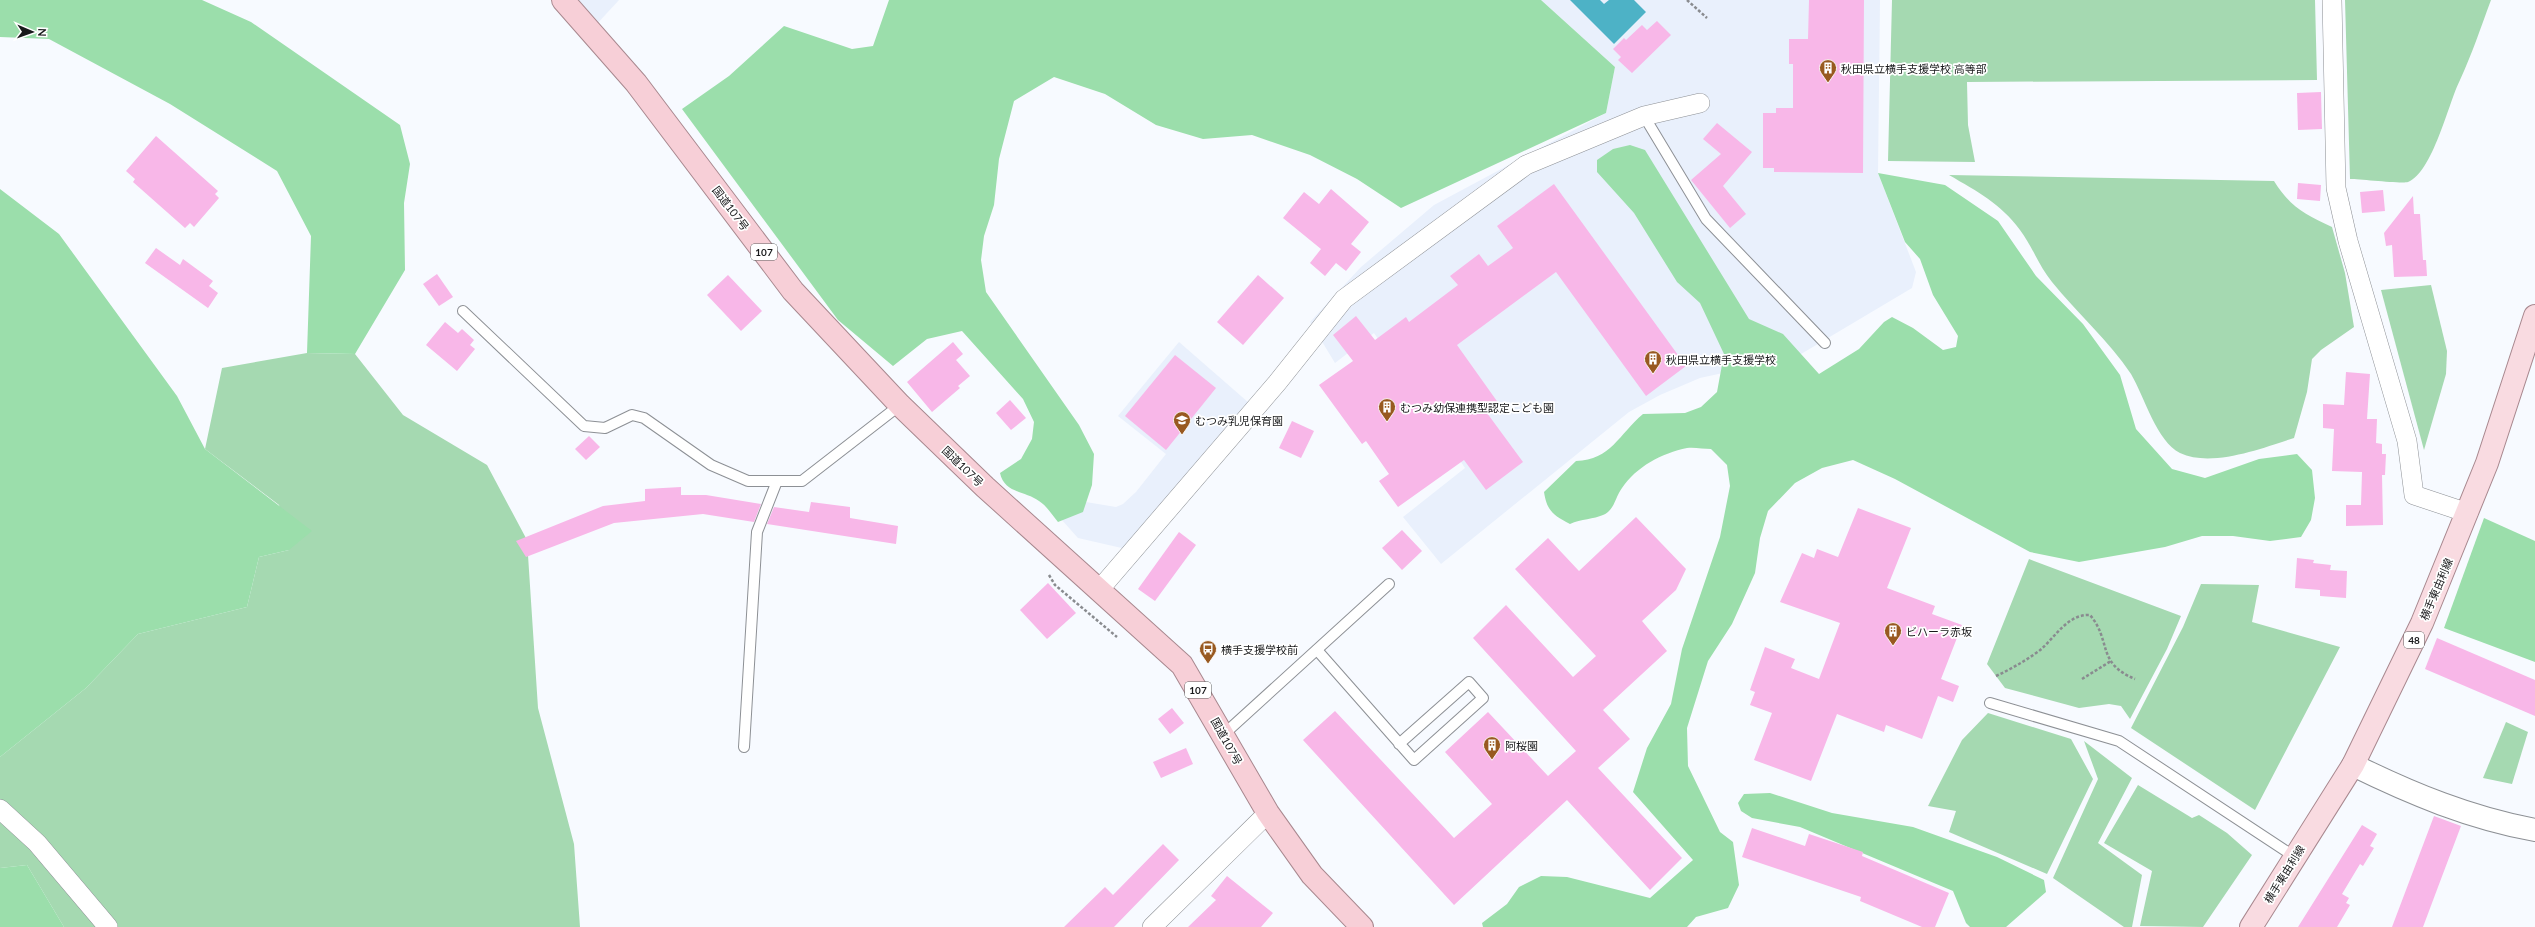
<svg xmlns="http://www.w3.org/2000/svg" width="2535" height="927" font-family="Lato,'Noto Sans JP',sans-serif">
  <style>
    .built { fill: #e9f0fc }
    .green { fill: #a5d9b1 }
    .forest { fill: #9bdeab }
    .water { fill: #4db2c6 }
    .building { fill: #f8b7e8 }
    .lines { fill: none; stroke-linecap: round; stroke-linejoin: round }
    .service-casing { stroke: #8d9095; stroke-width: 12 }
    .minor-casing { stroke: #8d9095; stroke-width: 20 }
    .tertiary-casing { stroke: #8d9095; stroke-width: 24 }
    .primary-casing { stroke: #a8888f; stroke-width: 24 }
    .trunk-casing { stroke: #a8888f; stroke-width: 24 }
    .path { stroke: #898b8f; stroke-width: 2.5; stroke-dasharray: 3 2; stroke-linecap: butt }
    .service { stroke: #fff; stroke-width: 10 }
    .minor { stroke: #fff; stroke-width: 19 }
    .tertiary { stroke: #fff; stroke-width: 22 }
    .primary { stroke: #f9dbe1; stroke-width: 22 }
    .trunk { stroke: #f7cfd7; stroke-width: 22 }
    .labels { text-anchor: middle; dominant-baseline: central; stroke-width: 3.5; stroke-linejoin: round; paint-order: stroke }
    .shield { fill: #fff; stroke: #5d5e5f; stroke-width: 1 }
    .shield-label { font-size: 10px; font-weight: bold; fill: #18191b }
    .poi-label { font-size: 11px; fill: #18191b; stroke: #fff; text-anchor: start }
    .street-label { font-size: 11px; fill: #18191b; stroke: #fff }
  </style>
  <rect width="100%" height="100%" fill="#f7faff"/>
  <g class="built">
    <path d="M572 0H619L594 27Z"/>
    <path d="M1541 0H1880L1878 173 1916 272 1912 288 1796 357 1700 378 1660 395 1629 412 1441 564 1403 517 1465 468 1374 333 1335 363 1310 322 1361 267 1434 205 1606 113 1615 67Z"/>
    <path d="M1179 342 1249 403 1126 549 1078 538 1054 511 1062 498 1116 507 1123 504 1136 492 1166 454 1118 416Z"/>
  </g>
  <g class="green">
    <path d="M1892 0H2315L2317 80 1967 82 1968 125 1975 162 1888 161Z"/>
    <path d="M2345 0H2491C2481 27 2472 54 2460 80 2448 104 2433 172 2408 182 2402 184 2360 179 2350 179Z"/>
    <path d="M1949 175 2274 181C2291 208 2305 214 2332 227L2345 273 2354 327 2321 350 2312 359 2307 392 2294 438C2262 448 2212 468 2180 453 2157 442 2144 396 2131 374 2109 341 2077 313 2052 282 2039 266 2032 246 2020 230 2000 203 1978 192 1949 175Z"/>
    <path d="M2431 285 2447 351 2446 374 2424 450 2381 290Z"/>
    <path d="M307 353 355 354 403 415 487 465 527 540 538 708 574 844 580 927H64L27 865 0 868V757L86 688 138 634 247 607 259 557 289 550 279 505 205 449 222 368Z"/>
    <path d="M2029 559 2181 616 2167 649 2130 719 2121 706 2109 704 2079 708 2005 688 1987 664Z"/>
    <path d="M2201 584 2259 585 2252 622 2340 647 2255 810 2131 728 2183 627Z"/>
    <path d="M1988 713 2071 739 2093 779 2047 874 1949 832 1956 811 1928 806 1962 740Z"/>
    <path d="M2506 722 2528 732 2512 784 2483 778Z"/>
    <path d="M2084 741 2132 778 2098 843 2142 875 2132 927H2124L2053 878 2098 779Z"/>
    <path d="M2138 785 2192 818 2199 815 2227 833 2252 855 2203 927 2140 926 2152 871 2104 843Z"/>
  </g>
  <g class="forest">
    <path d="M0 0H202L251 22 400 125 410 164 404 203 405 270 355 354 307 353 311 236 277 171 170 104 49 39 0 37Z"/>
    <path d="M889 0H1541L1615 67 1606 113 1401 208 1357 179 1310 155 1252 135 1203 139 1156 125 1105 94 1054 77 1014 101 999 159 994 205 984 236 981 260 986 292 1079 425 1094 454 1092 485 1083 512 1058 522C1052 515 1047 506 1039 501 1025 491 1004 493 1000 473L1021 459 1032 439 1034 422 1023 399 962 331 927 339 893 366 838 320 682 109 729 76 784 26 852 49 873 46Z"/>
    <path d="M1630 145 1645 150 1749 319 1783 334 1819 374 1859 349 1884 322 1892 317 1913 328 1943 350 1956 347 1958 336 1933 295 1920 259 1905 242 1878 173 1945 185 1998 221 2036 276 2083 324 2120 375 2136 429 2172 469 2205 478 2259 459 2297 454 2312 470 2315 498 2311 520 2301 537 2270 541 2233 536H2202L2165 547 2079 562 2030 552 1895 479 1853 460 1822 468 1795 483 1768 511 1760 538 1755 573 1732 624 1708 661 1687 728 1688 766 1720 832 1733 842 1739 885 1728 908 1696 917 1687 927H1483L1482 923 1507 904 1519 887 1541 876 1567 877 1650 898 1693 860 1633 792 1647 748 1671 704 1682 649 1720 537 1730 486 1727 465 1711 449C1704 449 1694 447 1687 448 1662 453 1636 467 1622 488 1615 497 1615 510 1603 515 1594 519 1581 519 1570 524 1553 515 1547 511 1544 492L1576 461C1611 460 1619 434 1643 414L1685 413 1701 407 1717 392 1724 354 1700 303 1677 282 1634 213 1597 172V160L1613 149Z"/>
    <path d="M0 189 59 234 177 396 205 449 312 531 289 550 259 557 247 607 138 634 86 688 0 757Z"/>
    <path d="M2484 518 2535 541V662L2444 628Z"/>
    <path d="M1770 793 1832 813 1913 827 1997 857 2044 880 2046 892 2006 927H1970L1966 923 1953 891 1800 827 1752 818 1741 811 1738 803 1744 794Z"/>
    <path d="M27 865 64 927H0V868Z"/>
  </g>
  <path class="water" d="M1570 0H1600L1604 4 1609 0H1634L1646 12 1614 44Z"/>
  <g class="building">
    <path d="M1809 0H1864L1863 173 1774 172V168H1763V113H1776V108H1793V64H1789V39H1808Z"/>
    <path d="M1657 21 1671 35 1632 73 1618 60 1621 57 1613 49 1624 38 1626 40 1642 25 1647 30Z"/>
    <path d="M2321 92 2322 129 2298 130 2297 93Z"/>
    <path d="M1717 123 1752 152 1723 186 1746 214 1730 228 1691 180 1721 154 1703 139Z"/>
    <path d="M156 136 218 191 215 194 219 198 194 227 190 223 185 228 133 182 135 179 126 171Z"/>
    <path d="M2298 183 2321 185 2320 201 2297 199Z"/>
    <path d="M1554 184 1686 366 1646 396 1556 272 1457 345 1499 404 1487 413 1523 462 1486 490 1464 460 1398 507 1379 481 1389 474 1366 441 1362 444 1319 385 1353 361 1333 335 1356 316 1375 340 1406 317 1409 322 1458 285 1450 276 1479 254 1488 266 1513 248 1497 226Z"/>
    <path d="M1331 189 1369 222 1351 244 1361 252 1346 271 1336 263 1325 276 1310 263 1321 249 1283 218 1304 192 1319 204Z"/>
    <path d="M2383 190 2385 211 2362 213 2360 192Z"/>
    <path d="M2413 196 2414 214H2420L2423 260H2426L2427 276 2394 277 2392 245 2386 246 2384 233Z"/>
    <path d="M156 248 180 265 183 259 213 281 209 286 218 293 208 308 145 263Z"/>
    <path d="M437 274 453 297 439 306 423 284Z"/>
    <path d="M728 275 762 311 741 331 707 295Z"/>
    <path d="M1258 275 1284 298 1243 345 1217 322Z"/>
    <path d="M445 322 458 333 462 329 474 340 470 345 475 349 457 371 426 345Z"/>
    <path d="M953 342 963 354 956 360 970 376 958 386 960 388 932 412 907 382Z"/>
    <path d="M1175 355 1216 388 1166 450 1125 416Z"/>
    <path d="M2346 372 2370 374 2367 419H2377L2376 443 2382 444V454H2386L2385 475H2382L2383 525 2346 526V505H2361L2362 472 2332 471 2334 429 2323 428V404L2344 405Z"/>
    <path d="M1010 400 1026 418 1011 430 996 413Z"/>
    <path d="M1292 421 1314 431 1301 458 1279 448Z"/>
    <path d="M589 436 600 447 586 460 575 449Z"/>
    <path d="M681 487V495H706L761 504 754 522 703 514 614 523 526 557 516 541 603 506 645 501V489Z"/>
    <path d="M811 502 850 507V518L898 526 896 544 767 524 774 507 809 512Z"/>
    <path d="M1858 508 1911 528 1887 588 1935 606 1932 614 1962 625 1941 679 1959 686 1953 702 1938 696 1922 739 1886 725 1884 732 1837 714 1811 781 1754 760 1772 713 1750 705 1755 692 1750 690 1765 647 1795 659 1791 668 1819 679 1840 623 1780 602 1802 553 1814 558 1817 549 1838 557Z"/>
    <path d="M1636 517 1686 569 1676 590 1642 621 1667 651 1603 710 1630 739 1598 768 1682 858 1650 890 1567 800 1454 905 1303 740 1335 711 1454 838 1492 804 1445 752 1488 712 1548 776 1576 751 1473 638 1506 605 1573 677 1596 656 1515 569 1548 538 1579 571Z"/>
    <path d="M1402 530 1422 551 1402 570 1382 548Z"/>
    <path d="M1179 532 1196 545 1155 601 1138 589Z"/>
    <path d="M2297 558 2314 560 2313 563 2331 565 2330 570 2347 571 2346 598 2320 596V590L2295 588Z"/>
    <path d="M1048 583 1076 613 1047 639 1020 610Z"/>
    <path d="M2437 638 2535 680V716L2425 669Z"/>
    <path d="M1172 708 1184 723 1170 734 1158 719Z"/>
    <path d="M1186 748 1193 764 1161 778 1153 762Z"/>
    <path d="M2434 816 2461 826 2438 887 2423 927H2392Z"/>
    <path d="M2362 825 2377 834 2370 846 2374 848 2363 866 2360 864 2342 894 2349 898 2346 903 2350 905 2337 927H2298Z"/>
    <path d="M1752 828 1805 846 1809 834 1863 852 1862 856 1949 893 1935 927H1922L1860 901 1861 897 1742 857Z"/>
    <path d="M1163 844 1179 860 1114 927H1064L1105 887 1113 895Z"/>
    <path d="M1227 876 1273 913 1261 927H1188L1216 900 1211 896Z"/>
  </g>
  <g class="lines">
    <g class="service-casing">
      <g id="service">
        <path d="M1644 116 1706 219 1825 343"/>
        <path d="M463 311 584 426 605 428 632 415 644 418 711 465 748 481H802L900 405"/>
        <path d="M1317 650 1414 760 1483 698 1469 682 1399 744"/>
        <path d="M1990 703 2119 741 2295 857"/>
        <path d="M1223 735 1389 584"/>
        <path d="M744 747 757 532 777 481"/>
      </g>
    </g>
    <g class="minor-casing">
      <g id="minor">
        <path d="M2332 0 2336 188 2348 241 2407 441 2414 495 2468 513"/>
        <path d="M1099 590 1277 383 1344 299 1526 165 1644 116 1700 103"/>
        <path d="M0 809 37 843 108 927"/>
        <path d="M1152 927 1268 813"/>
      </g>
    </g>
    <g class="tertiary-casing">
      <path id="tertiary" d="M2353 765C2412 794 2470 818 2535 830"/>
    </g>
    <g class="primary-casing">
      <path id="primary" d="M2251 927 2353 765 2422 623 2487 463 2535 316"/>
    </g>
    <g class="trunk-casing">
      <path id="trunk" d="M563 0 636 83 793 291 900 405 985 487 1182 665 1268 813 1312 875 1362 927"/>
    </g>
    <g class="path">
      <path d="M1687 0 1707 18"/>
      <path d="M1049 575 1055 585 1117 637"/>
      <path d="M1996 676C2011 669 2025 661 2039 651 2055 638 2067 614 2090 615 2112 641 2096 663 2135 679"/>
      <path d="M2082 679 2111 661"/>
    </g>
    <use href="#service" class="service"/>
    <use href="#minor" class="minor"/>
    <use href="#tertiary" class="tertiary"/>
    <use href="#primary" class="primary"/>
    <use href="#trunk" class="trunk"/>
  </g>
  <defs>
    <g id="building-pin" transform="scale(0.9)"><path d="M0 17L-7.5 6A9.5 9.5 0 1 1 7.5 6Z" fill="#985920" stroke="#fff"/><path d="M-4-6H4V6H1V3H-1V6H-4ZM-2.5-4.3h1.7v1.8h-1.7ZM.8-4.3h1.7v1.8H.8ZM-2.5-1h1.7V.8h-1.7ZM.8-1h1.7V.8H.8Z" fill="#fff"/></g>
    <g id="school-pin" transform="scale(0.9)"><path d="M0 17L-7.5 6A9.5 9.5 0 1 1 7.5 6Z" fill="#985920" stroke="#fff"/><path d="M0-5L7-2L0 1L-7-2ZM-4 1L0 2.5L4 1V4Q0 6-4 4Z" fill="#fff"/></g>
    <g id="bus-pin" transform="scale(0.9)"><path d="M0 17L-7.5 6A9.5 9.5 0 1 1 7.5 6Z" fill="#985920" stroke="#fff"/><path d="M-5-6H5V4H4V6H2V4H-2V6H-4V4H-5ZM-3.5-4V0h7V-4ZM-3.5 1.2v1.5H-2V1.2ZM2 1.2v1.5H3.5V1.2Z" fill="#fff"/></g>
  </defs>
  <g fill-rule="evenodd">
    <use href="#building-pin" x="1828" y="68"/>
    <use href="#building-pin" x="1653" y="359"/>
    <use href="#building-pin" x="1387" y="407"/>
    <use href="#school-pin" x="1182" y="420"/>
    <use href="#building-pin" x="1893" y="631"/>
    <use href="#bus-pin" x="1208" y="649"/>
    <use href="#building-pin" x="1492" y="745"/>
  </g>
  <g class="labels">
    <g class="shield">
      <rect x="751" y="244" width="26" height="16" rx="3"/>
      <rect x="2404" y="632" width="20" height="16" rx="3"/>
      <rect x="1185" y="682" width="26" height="16" rx="3"/>
    </g>
    <g class="shield-label">
      <text x="764" y="252">107</text>
      <text x="2414" y="640">48</text>
      <text x="1198" y="690">107</text>
    </g>
    <g class="poi-label">
      <text x="1841" y="68">秋田県立横手支援学校 高等部</text>
      <text x="1666" y="359">秋田県立横手支援学校</text>
      <text x="1400" y="407">むつみ幼保連携型認定こども園</text>
      <text x="1195" y="420">むつみ乳児保育園</text>
      <text x="1906" y="631">ビハーラ赤坂</text>
      <text x="1221" y="649">横手支援学校前</text>
      <text x="1505" y="745">阿桜園</text>
    </g>
    <g class="street-label">
      <text transform="translate(731 208) rotate(53)">国道107号</text>
      <text transform="translate(963 466) rotate(44)">国道107号</text>
      <text transform="translate(2436 589) rotate(-67)">横手東由利線</text>
      <text transform="translate(1227 741) rotate(61)">国道107号</text>
      <text transform="translate(2284 874) rotate(-58)">横手東由利線</text>
    </g>
  </g>
  <g transform="translate(32 32) rotate(92)" stroke="#ffffff" stroke-width="3" paint-order="stroke">
  <path d="M0-3L7 15L0 10L-7 15Z" fill="#18191b"/>
  <text y="-6" font-size="11" font-weight="bold" text-anchor="middle" fill="#18191b">N</text>
  </g>
</svg>
